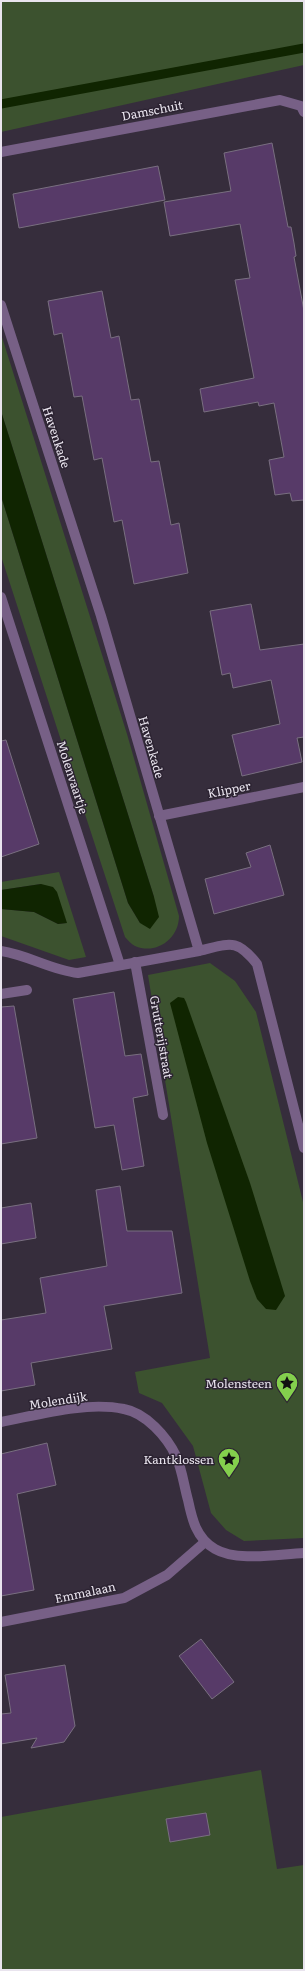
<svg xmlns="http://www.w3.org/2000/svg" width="305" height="1971" font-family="Literata,serif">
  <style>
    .green { fill: #3c522f }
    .water { fill: #102501 }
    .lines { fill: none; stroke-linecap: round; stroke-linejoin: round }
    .stream { stroke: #102501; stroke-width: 9 }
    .building { fill: #573a68; stroke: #796f80 }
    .service { stroke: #776086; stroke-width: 10 }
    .minor { stroke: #776086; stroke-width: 10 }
    .tertiary { stroke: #776086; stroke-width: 10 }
    .labels { text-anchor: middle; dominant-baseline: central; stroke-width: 3; stroke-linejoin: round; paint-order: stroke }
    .street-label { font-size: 12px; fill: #e9e4ee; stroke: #2c2332 }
    .poi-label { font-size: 12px; fill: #e9e4ee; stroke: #2c2332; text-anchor: end }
  </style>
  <rect width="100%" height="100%" fill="#362d3c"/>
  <g class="green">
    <path d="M1 1H304V65L1 132Z"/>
    <path d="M1 334 127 734 179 916C179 939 156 955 135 946 131 944 128 940 125 937L1 556V496L128 903 140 923 154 897 1 411Z"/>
    <path d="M59 872 86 957 69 960 1 936V909L34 912 58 924 66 923 41 884 1 890V882Z"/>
    <path d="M210 963 235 981 256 1012 304 1206V1538L244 1541 226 1530 211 1513 193 1446 162 1403 139 1393 135 1372 210 1358 148 975Z"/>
    <path d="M261 1770 277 1869 304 1865V1970H1V1817Z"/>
  </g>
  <g class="water">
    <path d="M1 411 154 897 159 917 150 929 140 923 128 903 1 496Z"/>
    <path d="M41 884 53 887 57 892 67 923 58 924 34 912 1 909V890Z"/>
    <path d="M178 997 184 998 186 1002 250 1183 285 1296 276 1310 266 1309 257 1299 250 1281 207 1143 170 1003Z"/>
  </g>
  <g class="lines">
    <path class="stream" d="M1 104 304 48"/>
  </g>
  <g class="building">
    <path d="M272 143 288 227H291L294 243 296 256 294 257 304 311V500L292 501 290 493 275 495 269 460 284 457 274 403 259 406 258 402 204 412 200 389 254 378 235 280 250 278 240 224 170 236 164 202 231 191 224 153Z"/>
    <path d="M158 166 165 200 19 228 13 194Z"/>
    <path d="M102 291 111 338 119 336 131 400 139 399 151 462 159 461 171 525 179 523 188 573 134 584 122 520 114 522 102 458 94 460 82 396 74 397 62 333 54 335 48 301Z"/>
    <path d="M251 604 260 650 304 644V737L297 738 302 762 242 776 232 735 280 724 271 680 233 688 230 673 222 675 210 611Z"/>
    <path d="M6 740 39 844 1 857V741Z"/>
    <path d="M270 845 284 895 214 914 205 879 251 867 246 853Z"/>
    <path d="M114 992 125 1056 141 1054 148 1095 133 1098 144 1166 122 1170 114 1125 95 1128 73 999Z"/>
    <path d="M14 1006 37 1138 1 1144V1007Z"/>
    <path d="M120 1186 127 1231H172L182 1293 104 1306 112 1349 31 1363 35 1385 1 1391V1320L46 1313 40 1278 107 1266 96 1190Z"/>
    <path d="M31 1203 36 1238 1 1244V1208Z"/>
    <path d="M47 1443 56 1485 17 1494 34 1590 1 1596V1454Z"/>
    <path d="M201 1639 234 1682 212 1699 179 1656Z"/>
    <path d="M65 1665 75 1726 64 1742 31 1748 37 1738 1 1744V1714L11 1713 5 1675Z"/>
    <path d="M206 1813 210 1835 170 1842 166 1819Z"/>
  </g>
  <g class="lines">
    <path class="service" d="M1 994 27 990"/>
    <g class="minor">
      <path d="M1 152 280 100 301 106 304 112"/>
      <path d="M1 305 101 616 199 951C229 944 236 937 257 964L304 1148"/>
      <path d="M1 597 120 965"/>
      <path d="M159 816 304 787"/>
      <path d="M1 951C28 955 51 970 78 973L199 951"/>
      <path d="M135 962 163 1115"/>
      <path d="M1 1622 124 1598 167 1575 205 1542"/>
    </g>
    <path class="tertiary" d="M1 1422C38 1415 86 1401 124 1409 146 1413 167 1437 176 1456 182 1469 184 1486 188 1500 192 1519 196 1538 215 1549 237 1562 278 1554 304 1553"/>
  </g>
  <defs>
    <g id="sight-pin" transform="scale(1.15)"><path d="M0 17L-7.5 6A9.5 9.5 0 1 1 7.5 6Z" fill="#84cf4d" stroke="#2c2332"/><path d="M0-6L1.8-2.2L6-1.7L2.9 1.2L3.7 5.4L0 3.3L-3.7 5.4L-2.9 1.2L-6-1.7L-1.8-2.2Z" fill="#111"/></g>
  </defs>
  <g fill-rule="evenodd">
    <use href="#sight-pin" x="287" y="1383"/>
    <use href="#sight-pin" x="229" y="1459"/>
  </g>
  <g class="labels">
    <g class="street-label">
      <text transform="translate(152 110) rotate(-11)">Damschuit</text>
      <text transform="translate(57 437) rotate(72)">Havenkade</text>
      <text transform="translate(152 747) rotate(74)">Havenkade</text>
      <text transform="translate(73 777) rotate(72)">Molenvaartje</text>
      <text transform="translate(229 789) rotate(-11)">Klipper</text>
      <text transform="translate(162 1037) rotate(80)">Grutterijstraat</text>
      <text transform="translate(58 1400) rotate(-9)">Molendijk</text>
      <text transform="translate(85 1592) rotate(-12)">Emmalaan</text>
    </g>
    <g class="poi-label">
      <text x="272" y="1383">Molensteen</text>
      <text x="214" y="1459">Kantklossen</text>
    </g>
  </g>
  <rect width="305" height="1971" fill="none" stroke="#e9e4ee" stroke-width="4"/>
</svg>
